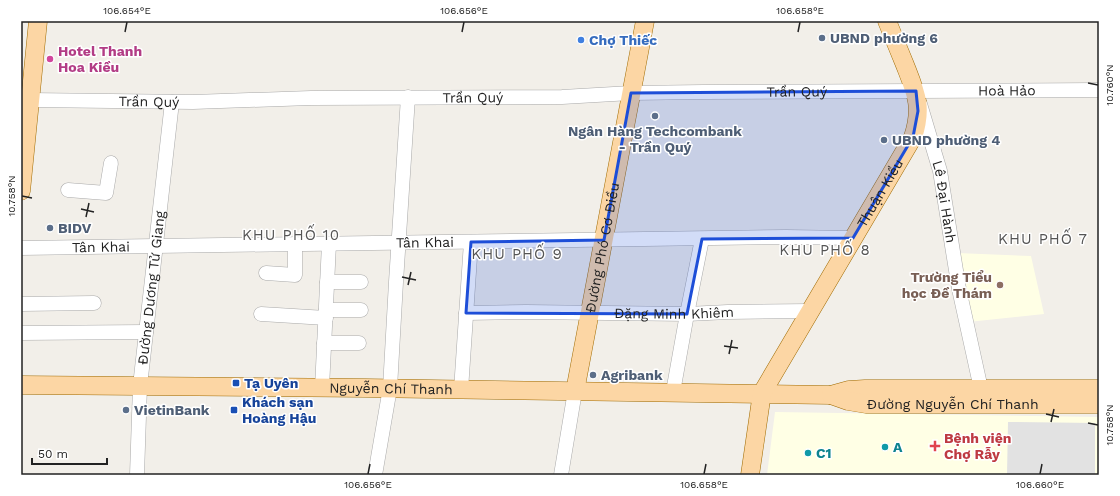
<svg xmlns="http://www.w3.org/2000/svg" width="1120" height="496" font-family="'Work Sans',sans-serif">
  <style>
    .education { fill: #ffffe5 }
    .parking { fill: #e2e2e2 }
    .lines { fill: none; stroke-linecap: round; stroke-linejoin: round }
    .minor-casing { stroke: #a9a9a9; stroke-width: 15 }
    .major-casing { stroke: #a06b00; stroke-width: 19 }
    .minor { stroke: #fff; stroke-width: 14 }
    .major { stroke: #fcd6a4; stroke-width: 18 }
    .marked { fill: #1d4ed8; fill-opacity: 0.2; stroke: #1d4ed8; stroke-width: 3; stroke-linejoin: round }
    .ticks { fill: none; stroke: #222; stroke-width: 1.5 }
    .service-dot { fill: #5c6f8a; stroke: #fff; stroke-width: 1.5 }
    .shop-dot { fill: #3f7fe0; stroke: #fff; stroke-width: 1.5 }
    .hotel-dot { fill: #d1479c; stroke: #fff; stroke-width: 1.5 }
    .education-dot { fill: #8d6e63; stroke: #fff; stroke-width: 1.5 }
    .transit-dot { fill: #1a4fb4; stroke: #fff; stroke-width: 1.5 }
    .health-dot { fill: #e0444e; stroke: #fff; stroke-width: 1.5 }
    .culture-dot { fill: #0f9aa8; stroke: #fff; stroke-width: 1.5 }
    .labels { text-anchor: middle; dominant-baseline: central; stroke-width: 3; stroke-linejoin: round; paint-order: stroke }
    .service-label { font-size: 14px; font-weight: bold; fill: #4e5e75; stroke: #fff; text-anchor: start }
    .shop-label { font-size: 14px; font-weight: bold; fill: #366cbe; stroke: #fff; text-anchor: start }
    .hotel-label { font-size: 14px; font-weight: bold; fill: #b23c85; stroke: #fff; text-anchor: start }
    .street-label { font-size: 14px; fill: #222; stroke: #fff }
    .education-label { font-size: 14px; font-weight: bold; fill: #785e54; stroke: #fff; text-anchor: end }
    .transit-label { font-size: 14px; font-weight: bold; fill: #164399; stroke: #fff; text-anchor: start }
    .health-label { font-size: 14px; font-weight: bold; fill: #be3a42; stroke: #fff; text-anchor: start }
    .culture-label { font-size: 14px; font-weight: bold; fill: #0d838f; stroke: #fff; text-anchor: start }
    .neighbourhood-label { font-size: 15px; letter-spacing: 1px; fill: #555; stroke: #fff }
    .neatline { fill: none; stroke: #222; stroke-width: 1.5 }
    .ticks-label { font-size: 10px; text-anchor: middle; fill: #222 }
  </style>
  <rect width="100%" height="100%" fill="#f2efe9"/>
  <g class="education">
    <path d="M957 253 1031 256 1044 314 968 322Z"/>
    <path d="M775 412 1099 417V475H767Z"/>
  </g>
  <path class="parking" d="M1008 422 1095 423V475H1007Z"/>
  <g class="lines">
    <g class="minor-casing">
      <g id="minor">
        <path id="s1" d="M30 100 193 102 311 98 562 97 631 93 703 92 1099 90"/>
        <path id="s2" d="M920 104 940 171 959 289 981 389"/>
        <path d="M68 190 106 193 111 163"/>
        <path id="s3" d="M21 248 786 237 853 238"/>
        <path d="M266 273 295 275V244"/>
        <path d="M327 282H361"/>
        <path d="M21 304 94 303"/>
        <path d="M326 310H361"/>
        <path id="s4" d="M466 313 526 312 687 314 728 312 810 311"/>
        <path d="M261 314 326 318"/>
        <path d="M21 333 146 332"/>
        <path d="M324 343H359"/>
        <path d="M322 388 329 244"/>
        <path d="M461 390 471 242"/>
        <path d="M673 392 687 314 702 239"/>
        <path id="s5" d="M137 475 140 386 172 102"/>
        <path d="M375 475 390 388 396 282 408 97"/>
        <path d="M561 475 575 391"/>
      </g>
    </g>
    <g class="major-casing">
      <g id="major">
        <path d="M21 191 38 21"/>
        <path id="s6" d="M21 385 366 388 831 395 849 390 865 389H1099"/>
        <path id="s7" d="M575 391 645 21"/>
        <path id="s8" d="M831 395 848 401 866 404H1099"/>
        <path id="s9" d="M750 475 762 393 913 137C923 107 916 93 905 65 899 50 893 36 887 21"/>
      </g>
    </g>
    <use href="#minor" class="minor"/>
    <use href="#major" class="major"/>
  </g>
  <path class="marked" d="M916 91 918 111 913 137 853 238 702 239 687 314 466 313 471 242 604 240 631 93Z"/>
  <path class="ticks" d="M125 32 127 22M462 32 464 22M798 32 800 22M1088 83 1098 85M22 196 32 198M81 209 94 212M86 217 89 203M402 277 416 280M408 285 411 272M724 346 738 348M729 354 732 340M1046 414 1059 417M1051 422 1054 409M1088 423 1098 425M368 474 370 464M704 474 706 464M1040 474 1042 464"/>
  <g class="service-dot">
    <circle cx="822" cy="38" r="4"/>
    <circle cx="655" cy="116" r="4"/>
    <circle cx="884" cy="140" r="4"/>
    <circle cx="50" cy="228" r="4"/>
    <circle cx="593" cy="375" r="4"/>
    <circle cx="126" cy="410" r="4"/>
  </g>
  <circle class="shop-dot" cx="581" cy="40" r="4"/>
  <circle class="hotel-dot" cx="50" cy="59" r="4"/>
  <circle class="education-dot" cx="1000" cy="285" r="4"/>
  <g class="transit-dot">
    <rect x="232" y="379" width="8" height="8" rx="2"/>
    <rect x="230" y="406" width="8" height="8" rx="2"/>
  </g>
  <path class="health-dot" d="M933 440h4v4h4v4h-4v4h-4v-4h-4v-4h4z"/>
  <g class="culture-dot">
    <circle cx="885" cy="447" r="4"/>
    <circle cx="808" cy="453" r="4"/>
  </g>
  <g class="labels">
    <g class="service-label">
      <text x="830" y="38">UBND phường 6</text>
      <text x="655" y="131" text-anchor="middle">Ngân Hàng Techcombank<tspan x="655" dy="16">- Trần Quý</tspan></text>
      <text x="892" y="140">UBND phường 4</text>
      <text x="58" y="228">BIDV</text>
      <text x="601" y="375">Agribank</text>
      <text x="134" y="410">VietinBank</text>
    </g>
    <g class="shop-label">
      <text x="589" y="40">Chợ Thiếc</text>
    </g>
    <g class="hotel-label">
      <text x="58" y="51">Hotel Thanh<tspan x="58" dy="16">Hoa Kiều</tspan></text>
    </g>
    <g class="street-label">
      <text stroke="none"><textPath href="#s1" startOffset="977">Hoà Hảo</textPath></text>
      <text stroke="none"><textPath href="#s1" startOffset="767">Trần Quý</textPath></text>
      <text stroke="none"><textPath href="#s1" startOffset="443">Trần Quý</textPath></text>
      <text stroke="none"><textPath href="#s1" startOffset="119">Trần Quý</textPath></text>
      <text stroke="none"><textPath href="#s9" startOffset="315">Thuận Kiều</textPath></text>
      <text stroke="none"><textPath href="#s2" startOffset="101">Lê Đại Hành</textPath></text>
      <text stroke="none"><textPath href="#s3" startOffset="404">Tân Khai</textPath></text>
      <text stroke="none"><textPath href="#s3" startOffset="80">Tân Khai</textPath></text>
      <text stroke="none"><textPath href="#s7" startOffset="146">Đường Phó Cơ Điều</textPath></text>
      <text stroke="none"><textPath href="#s5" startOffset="188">Đường Dương Tử Giang</textPath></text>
      <text stroke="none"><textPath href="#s4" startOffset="208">Đặng Minh Khiêm</textPath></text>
      <text stroke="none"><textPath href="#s6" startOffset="370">Nguyễn Chí Thanh</textPath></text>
      <text stroke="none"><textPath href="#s8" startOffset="123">Đường Nguyễn Chí Thanh</textPath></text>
    </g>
    <g class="education-label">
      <text x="992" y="277">Trường Tiểu<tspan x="992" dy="16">học Đề Thám</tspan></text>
    </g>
    <g class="transit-label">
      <text x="244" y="383">Tạ Uyên</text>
      <text x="242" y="402">Khách sạn<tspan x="242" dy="16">Hoàng Hậu</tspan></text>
    </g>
    <g class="health-label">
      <text x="944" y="438">Bệnh viện<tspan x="944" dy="16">Chợ Rẫy</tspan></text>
    </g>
    <g class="culture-label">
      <text x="893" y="447">A</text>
      <text x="816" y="453">C1</text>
    </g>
    <g class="neighbourhood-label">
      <text x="291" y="235">KHU PHỐ 10</text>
      <text x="1043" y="239">KHU PHỐ 7</text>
      <text x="825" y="250">KHU PHỐ 8</text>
      <text x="517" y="254">KHU PHỐ 9</text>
    </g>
  </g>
  <rect width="1120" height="496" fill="none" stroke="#ffffff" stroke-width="44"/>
  <path d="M32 458v6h75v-6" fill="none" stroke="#222222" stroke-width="2"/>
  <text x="38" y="458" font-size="12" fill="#222222" stroke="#ffffff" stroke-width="3" paint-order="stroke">50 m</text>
  <rect x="22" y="22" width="1076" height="452" class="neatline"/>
  <g class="ticks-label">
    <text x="127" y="14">106.654°E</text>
    <text x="464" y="14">106.656°E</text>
    <text x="800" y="14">106.658°E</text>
    <text transform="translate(1109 85) rotate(-90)" y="4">10.760°N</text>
    <text transform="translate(11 196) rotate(-90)" y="4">10.758°N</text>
    <text transform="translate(1109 425) rotate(-90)" y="4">10.758°N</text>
    <text x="368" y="488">106.656°E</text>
    <text x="704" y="488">106.658°E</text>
    <text x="1040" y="488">106.660°E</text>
  </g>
</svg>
